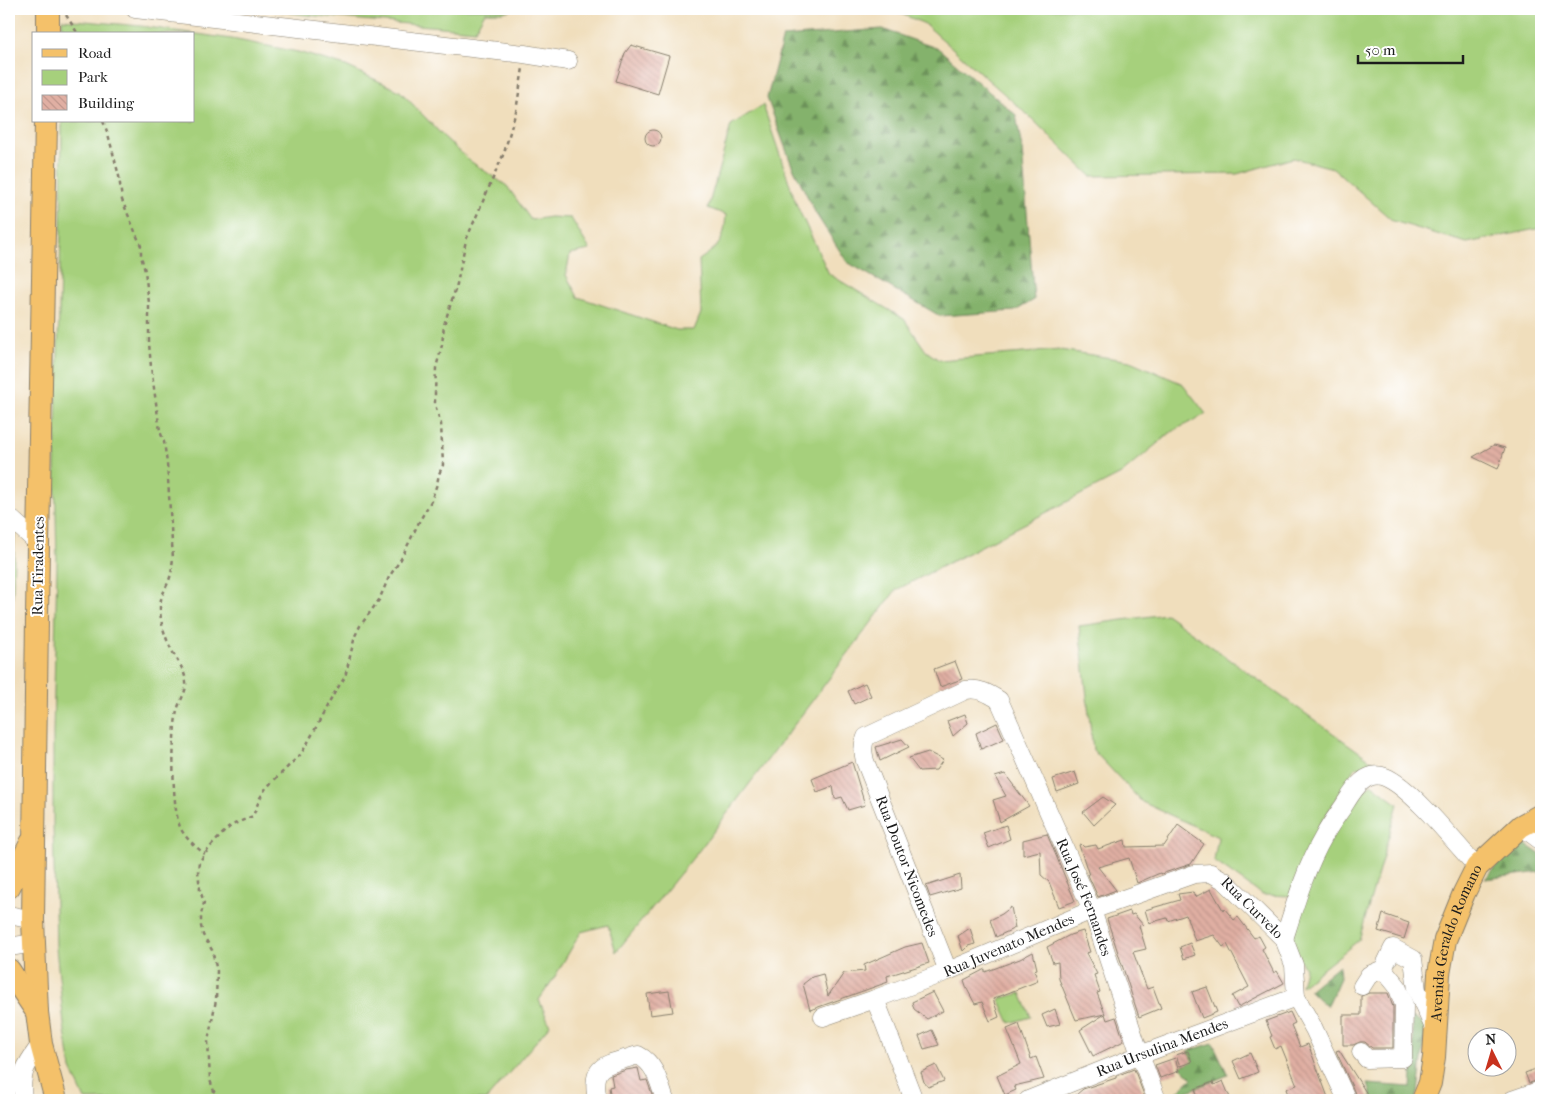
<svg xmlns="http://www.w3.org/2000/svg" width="1550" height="1109" font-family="'IM FELL French Canon',serif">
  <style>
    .green { fill: #a6d07c; stroke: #61764c }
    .forest { fill: url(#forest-firs); stroke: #506744 }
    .building { fill: url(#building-back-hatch) }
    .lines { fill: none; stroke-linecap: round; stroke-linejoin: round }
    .minor-casing { stroke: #867d6c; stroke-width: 19 }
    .major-casing { stroke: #867d6c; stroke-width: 24 }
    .path { stroke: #867d6c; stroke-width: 2.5; stroke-dasharray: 4 4; stroke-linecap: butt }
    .minor { stroke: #fff; stroke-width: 18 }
    .major { stroke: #f4c16a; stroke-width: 22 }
    .labels { text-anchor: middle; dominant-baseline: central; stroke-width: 4; stroke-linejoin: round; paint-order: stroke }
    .street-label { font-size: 15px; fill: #1c1c1c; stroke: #fff }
  </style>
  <defs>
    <pattern id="forest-firs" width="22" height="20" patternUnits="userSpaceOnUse" patternTransform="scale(1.25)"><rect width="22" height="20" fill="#84b26c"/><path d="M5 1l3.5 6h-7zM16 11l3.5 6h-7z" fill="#6b9058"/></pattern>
    <pattern id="building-back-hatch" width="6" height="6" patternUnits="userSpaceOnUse" patternTransform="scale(1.25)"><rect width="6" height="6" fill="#e0afa3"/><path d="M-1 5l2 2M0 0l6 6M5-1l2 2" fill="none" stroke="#c0968c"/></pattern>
  </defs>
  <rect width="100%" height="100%" fill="#fff"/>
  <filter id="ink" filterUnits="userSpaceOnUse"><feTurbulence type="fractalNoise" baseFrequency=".02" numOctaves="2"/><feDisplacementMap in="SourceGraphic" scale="10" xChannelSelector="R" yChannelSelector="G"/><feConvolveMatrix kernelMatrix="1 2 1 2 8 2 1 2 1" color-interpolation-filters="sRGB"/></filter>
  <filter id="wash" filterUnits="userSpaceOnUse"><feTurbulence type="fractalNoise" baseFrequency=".0096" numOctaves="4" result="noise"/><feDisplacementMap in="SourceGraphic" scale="20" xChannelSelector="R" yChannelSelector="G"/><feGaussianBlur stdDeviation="1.12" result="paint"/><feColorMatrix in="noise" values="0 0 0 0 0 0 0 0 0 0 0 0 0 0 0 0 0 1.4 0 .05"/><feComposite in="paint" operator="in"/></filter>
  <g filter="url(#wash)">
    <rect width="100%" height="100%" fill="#f0debc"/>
    <g class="green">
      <path d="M262 9H515L503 12H485L475 30 306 15Z"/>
      <path d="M890 9H1541V228L1467 243 1393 221 1333 168 1293 158 1237 174 1091 176 1028 115 925 24Z"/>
      <path d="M62 19 141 26 232 39 298 52 346 66 400 91 443 136 470 161 507 186 531 220 550 217 571 218 590 250 570 254 566 275 578 297 677 330H694L701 313 699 260C721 245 724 241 726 215L708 208 731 125 763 105 797 206 829 274 904 319 926 351 939 360 1060 350 1130 361 1183 384 1206 414 1171 432 1121 474 896 590 701 848 616 952 608 925 581 932 554 978 539 1000 550 1025 486 1100H85L71 1069 64 1025 56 948 53 824V734L57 564 55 466 61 231 62 121H194V34H62Z"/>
      <path d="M9 523 15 528 9 706Z"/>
      <path d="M1166 614 1386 771 1356 767 1319 827 1294 896 1262 895 1214 861 1218 837 1142 802 1093 750 1079 626Z"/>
      <path d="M1372 784 1398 804 1359 940 1301 986 1305 968 1288 940 1316 861 1357 795Z"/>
      <path d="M1021 993 1031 1017 1010 1023 999 999Z"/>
    </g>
    <g class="forest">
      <path d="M882 29 939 49 1016 115 1022 149 1034 300 1015 311 940 316 847 262 816 214 791 163 767 98 783 37Z"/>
      <path d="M1519 840 1541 855V872L1485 879Z"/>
      <path d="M1339 965 1340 978 1327 1007 1309 990Z"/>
      <path d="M1412 1017 1426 1026 1418 1093 1415 1100H1373L1368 1084 1411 1087 1414 1048Z"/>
      <path d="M1213 1043 1228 1075 1171 1098 1192 1078 1180 1066 1191 1062 1188 1051Z"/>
    </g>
    <g id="blocks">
      <g class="building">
        <path d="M631 45 669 56 658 94 616 81 625 53Z"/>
        <circle cx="653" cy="138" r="8"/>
        <path d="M1494 445 1505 448 1498 469 1473 457Z"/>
        <path d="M955 661 962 679 940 687 934 669Z"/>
        <path d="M865 683 871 696 854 704 848 691Z"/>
        <path d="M965 714 968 723 953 736 947 721Z"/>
        <path d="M997 723 1004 739 981 749 976 733Z"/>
        <path d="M902 739 909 747 880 761 876 747Z"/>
        <path d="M928 752 943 760 936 770 919 771 909 758Z"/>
        <path d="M852 762 865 805 848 810 842 797 835 799 833 786 817 792 812 779Z"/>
        <path d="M1075 772 1079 784 1057 792 1053 779Z"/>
        <path d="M1005 774 1029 806 1000 822 993 800 1006 796 995 777Z"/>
        <path d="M1103 797 1115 805 1094 825 1083 812Z"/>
        <path d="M1006 825 1010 839 989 848 983 833Z"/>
        <path d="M1178 825 1204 844 1191 864 1161 874 1160 873 1137 883 1129 858 1098 867 1116 890 1098 897 1088 875H1089L1079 845 1081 844 1084 847 1096 845 1098 849 1125 840 1126 847 1164 846Z"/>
        <path d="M1047 834 1075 901 1059 907 1049 882 1041 875 1040 851 1023 855V840Z"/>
        <path d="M960 875 961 888 930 897 926 886Z"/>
        <path d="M1211 889 1223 910 1224 908 1234 920 1238 917 1254 938 1259 936 1265 947 1262 949 1274 973 1277 971 1284 983 1238 1007 1232 996 1249 987 1227 944 1223 947 1214 935 1195 941 1186 915 1168 921 1167 918 1149 923 1145 910 1180 900 1178 894 1193 892 1195 897Z"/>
        <path d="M1011 907 1015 928 996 937 990 920 1002 914Z"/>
        <path d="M1130 911 1131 915 1134 914 1143 925 1139 926 1146 949 1133 952 1147 989 1153 987 1161 1008 1139 1017 1107 919Z"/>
        <path d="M1383 914 1409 923 1404 939 1378 931Z"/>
        <path d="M970 928 975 944 968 946 963 951 958 936Z"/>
        <path d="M1083 931 1090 952 1086 953 1097 974 1094 975 1100 992 1097 993 1105 1014 1076 1020 1059 979 1058 962 1053 963 1047 947 1070 935Z"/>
        <path d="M922 943 929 963 887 976 888 982 810 1010 803 984 812 977 823 974 828 996 844 973 865 971 864 965 905 947Z"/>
        <path d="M1190 943 1195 955 1184 959 1180 947Z"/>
        <path d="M1033 952 1037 969 1034 970 1038 981 993 999 999 1017 990 1021 982 1002 975 1004 967 989 964 980 985 969V972L1020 959Z"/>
        <path d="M1207 987 1217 1012 1202 1018 1192 992Z"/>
        <path d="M669 991 673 1012 650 1015 647 994Z"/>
        <path d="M933 992 943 1011 927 1019 914 1009 912 1002Z"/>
        <path d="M1369 993H1388L1393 1007V1048H1372L1365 1042H1360L1353 1045H1343V1015H1361V996Z"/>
        <path d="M1055 1009 1060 1024 1047 1027 1042 1015Z"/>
        <path d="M1290 1012 1295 1023 1291 1025 1300 1047 1308 1044 1329 1100H1290L1286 1089 1297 1085 1281 1046 1275 1049 1270 1037 1272 1036 1266 1021Z"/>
        <path d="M1105 1014 1107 1020 1116 1017 1124 1041 1093 1056 1080 1030Z"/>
        <path d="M1019 1024 1031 1059 1036 1057 1044 1079 1014 1086 1016 1090 1005 1095 997 1076 1021 1064 1007 1029Z"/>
        <path d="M932 1030 939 1045 924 1049 919 1036Z"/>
        <path d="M1339 1050 1360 1083 1371 1100H1358L1336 1051Z"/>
        <path d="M1188 1051 1192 1062 1180 1066 1176 1055Z"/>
        <path d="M1250 1053 1258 1072 1241 1079 1233 1061Z"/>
        <path d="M1175 1058 1179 1071 1160 1078 1155 1065Z"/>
        <path d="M936 1065 944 1081 928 1087 924 1082 921 1072Z"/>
        <path d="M638 1068 641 1081 647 1080 654 1100H611L609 1087 613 1086 611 1075 626 1070Z"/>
        <path d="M1538 1068 1541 1080 1529 1083 1525 1073Z"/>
        <path d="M1134 1069 1146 1100H1070L1083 1089 1116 1078V1076Z"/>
        <path d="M1223 1081 1231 1100H1199L1195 1089 1213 1082 1214 1085Z"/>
      </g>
    </g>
  </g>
  <g filter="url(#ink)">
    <use href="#blocks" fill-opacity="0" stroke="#867d6c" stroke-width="1"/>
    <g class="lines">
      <g class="minor-casing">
        <g id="minor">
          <path d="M135 9 524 54 568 61"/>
          <path d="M9 517 38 543"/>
          <path d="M1521 826 1541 841"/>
          <path d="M9 915 33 920"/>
          <path d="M1284 939C1295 904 1306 867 1324 836 1329 826 1336 817 1343 807 1352 793 1364 769 1385 777 1411 787 1457 845 1477 867"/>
          <path d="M9 947 34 943"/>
          <path id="s1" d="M948 971 865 761C863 752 862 746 866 737L966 690C979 688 988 693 999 700L1092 910 1140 1055 1157 1100"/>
          <path d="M1362 986 1369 975 1383 969 1393 948 1413 959 1417 990 1435 1030"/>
          <path d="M875 999 914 1100"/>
          <path id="s2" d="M823 1017 875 999 948 971 1092 910 1194 874 1211 873 1225 881 1284 939 1294 965 1296 997 1314 1029 1347 1100"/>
          <path d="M1361 1052 1367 1059 1403 1058 1404 1005 1397 986 1383 969"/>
          <path d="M23 1100C20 1072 25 1066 41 1044"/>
          <path d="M597 1100C589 1062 608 1065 638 1055 656 1064 659 1083 665 1100"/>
          <path id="s3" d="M1028 1100 1140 1055 1296 997"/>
          <path d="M1512 1100 1541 1090"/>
        </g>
      </g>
      <g class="major-casing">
        <g id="major">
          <path d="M48 34V9"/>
          <path d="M46 121 38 543 33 920 37 1012 41 1044 56 1100"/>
          <path d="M9 887 31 843"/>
          <path d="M9 970 37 1012"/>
          <path id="s4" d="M1423 1100 1430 1083 1434 1057 1439 974 1445 940 1464 893 1477 867 1521 826 1541 815"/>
        </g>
      </g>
      <g class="path">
        <path d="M66 15 78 34"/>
        <path d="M103 121 108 134 119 176 122 200 141 246V256L145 271 149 303V343L151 367 160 431 164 442 167 463 173 559C172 564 172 570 171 574 168 586 160 595 160 607 160 622 165 637 172 651 178 661 185 671 186 682 187 692 179 701 177 711 172 734 171 810 181 829 186 839 196 847 205 854"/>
        <path d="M217 1100 210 1080 208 1041 216 1000 217 971 212 950 203 935 201 926V914L204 903 200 890 198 871 199 862 211 846 225 831 232 825 253 816 260 798 266 788 300 755 306 746 335 692 345 677 355 636 360 626 379 600 389 577 401 559 419 522 431 501 437 484 439 474 443 465 441 424 435 405V393L436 368 442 345 444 325 457 284 466 240 504 153 516 111 523 68"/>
      </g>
      <use href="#minor" class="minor"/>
      <use href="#major" class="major"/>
    </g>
  </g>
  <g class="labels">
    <g class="street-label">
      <text transform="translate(38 566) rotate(-89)">Rua Tiradentes</text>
      <text transform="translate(907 866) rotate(69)">Rua Doutor Nicomedes</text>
      <text stroke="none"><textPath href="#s1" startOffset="611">Rua José Fernandes</textPath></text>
      <text stroke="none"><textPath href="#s2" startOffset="469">Rua Curvelo</textPath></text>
      <text stroke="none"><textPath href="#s4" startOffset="162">Avenida Geraldo Romano</textPath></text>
      <text stroke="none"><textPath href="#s2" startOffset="199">Rua Juvenato Mendes</textPath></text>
      <text stroke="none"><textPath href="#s3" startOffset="144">Rua Ursulina Mendes</textPath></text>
    </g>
  </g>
  <rect width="1550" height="1109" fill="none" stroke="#fff" stroke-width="30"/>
  <rect x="32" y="32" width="162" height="90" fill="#ffffff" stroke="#a4a4a4"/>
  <rect x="42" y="49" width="25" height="8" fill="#f4c16a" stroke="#a4a4a4"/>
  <text x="78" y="58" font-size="15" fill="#1c1c1c">Road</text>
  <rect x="42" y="70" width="25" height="15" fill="#a6d07c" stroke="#a4a4a4"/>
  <text x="78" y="82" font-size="15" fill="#1c1c1c">Park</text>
  <rect x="42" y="95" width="25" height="15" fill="url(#building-back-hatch)" stroke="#a4a4a4"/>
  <text x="78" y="108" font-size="15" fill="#1c1c1c">Building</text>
  <g transform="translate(1492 1052) rotate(355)"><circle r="24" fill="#ffffff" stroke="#a4a4a4"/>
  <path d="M0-4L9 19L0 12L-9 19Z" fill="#c8321e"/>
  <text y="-8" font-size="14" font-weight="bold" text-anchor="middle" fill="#1c1c1c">N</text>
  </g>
  <path d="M1358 55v8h105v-8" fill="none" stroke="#1c1c1c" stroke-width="2.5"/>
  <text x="1365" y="55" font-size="15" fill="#1c1c1c" stroke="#ffffff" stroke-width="4" paint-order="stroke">50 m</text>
</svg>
